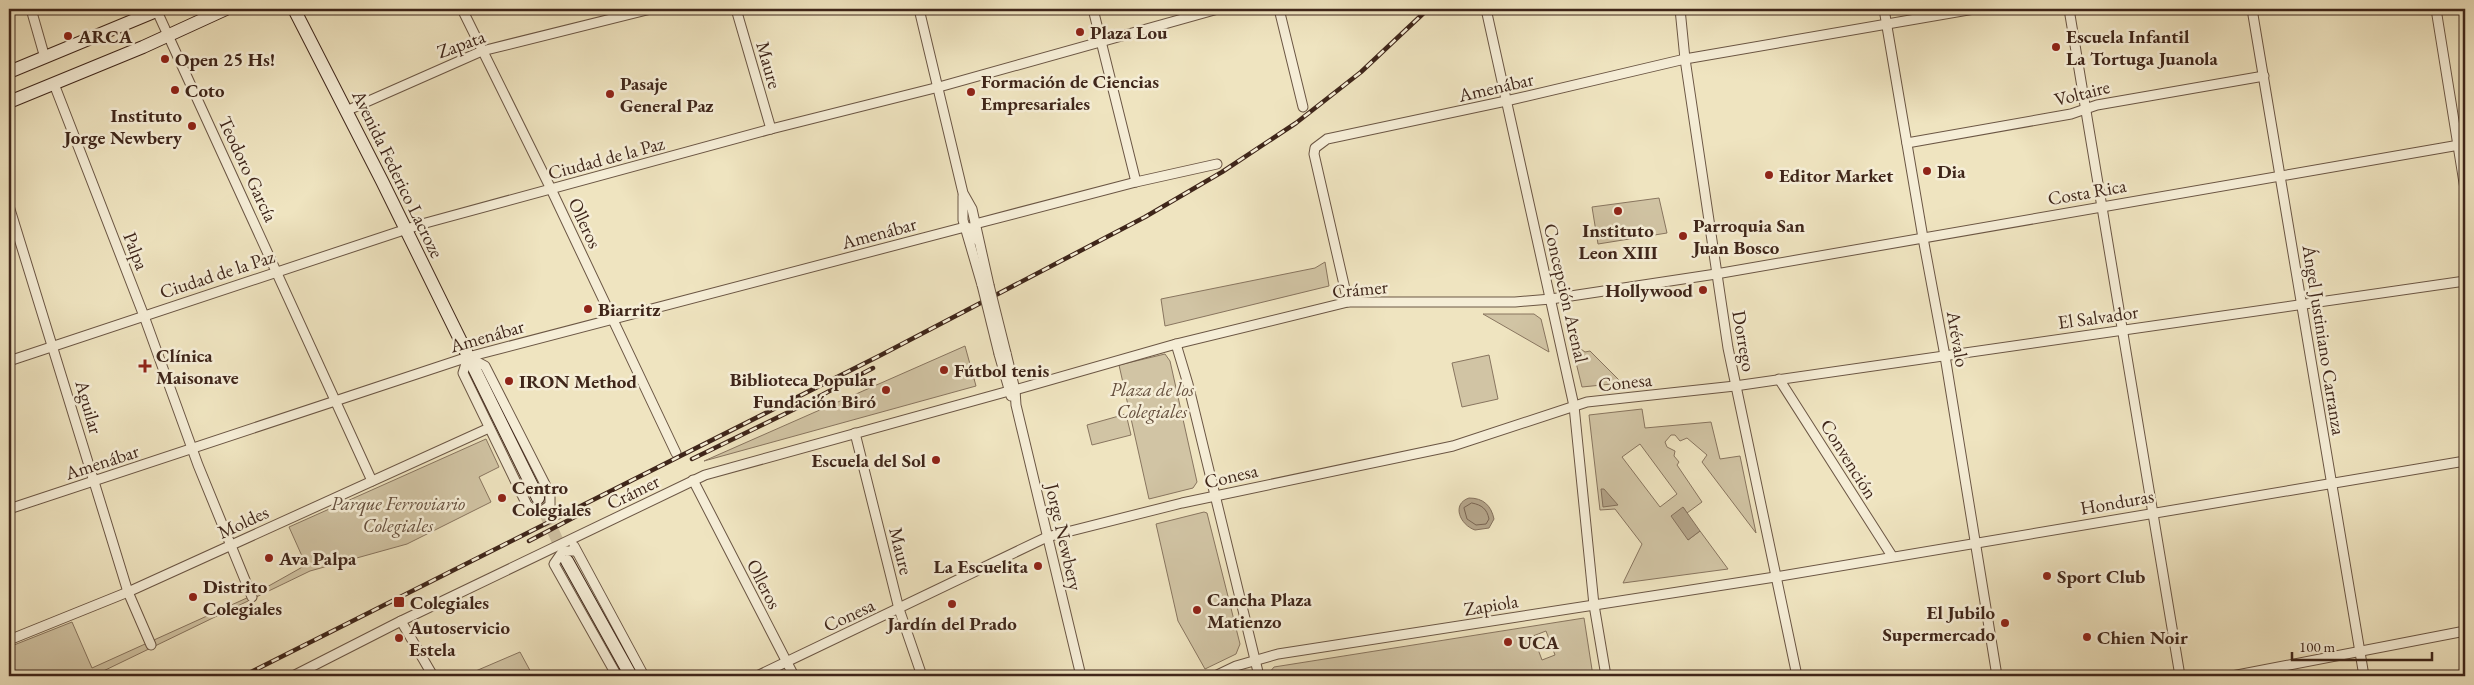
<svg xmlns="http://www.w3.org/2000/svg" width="2474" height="685" font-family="'EB Garamond',serif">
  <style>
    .green { fill: #d1c4a4; stroke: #88755f; fill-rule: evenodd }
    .water { fill: #b3a388; stroke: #85715c }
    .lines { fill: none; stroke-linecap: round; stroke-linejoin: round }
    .shore { stroke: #796451; stroke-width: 1 }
    .secondary-tunnel { stroke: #ccbe9f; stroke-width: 12; stroke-dasharray: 12 6; stroke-linecap: butt }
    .street-casing { stroke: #6b5644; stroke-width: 11 }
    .secondary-casing { stroke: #3f261a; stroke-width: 14 }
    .street { stroke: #f5edd6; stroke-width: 9 }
    .secondary { stroke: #f5edd6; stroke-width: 12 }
    .rail-casing { stroke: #3f261a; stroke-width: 4.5 }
    .rail { stroke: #f5edd6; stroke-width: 2.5; stroke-dasharray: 8; stroke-linecap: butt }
    .street-bridge-casing { stroke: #6b5644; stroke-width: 11; stroke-linecap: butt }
    .street-bridge { stroke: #f5edd6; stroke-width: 9 }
    .poi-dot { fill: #8f2418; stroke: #f5edd6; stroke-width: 2 }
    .labels { text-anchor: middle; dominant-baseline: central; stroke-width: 5; stroke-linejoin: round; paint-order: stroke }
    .poi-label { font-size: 19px; font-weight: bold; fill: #3f261a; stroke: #f5edd6; text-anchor: start }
    .street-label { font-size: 19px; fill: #3f261a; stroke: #f5edd6 }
    .park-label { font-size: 19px; font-style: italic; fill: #644e3c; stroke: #f5edd6 }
  </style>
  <rect width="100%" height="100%" fill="#efe4c0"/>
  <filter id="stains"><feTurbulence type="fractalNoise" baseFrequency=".004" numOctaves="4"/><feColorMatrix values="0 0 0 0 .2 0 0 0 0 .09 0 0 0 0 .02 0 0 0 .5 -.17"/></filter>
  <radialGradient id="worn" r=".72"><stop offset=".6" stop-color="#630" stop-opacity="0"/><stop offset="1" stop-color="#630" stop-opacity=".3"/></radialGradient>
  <g class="green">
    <path d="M1659 198 1667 233 1598 244 1592 207Z"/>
    <path d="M1325 262 1329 286 1165 326 1161 299 1315 268Z"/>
    <path d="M1483 314H1534L1541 319 1549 352Z"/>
    <path d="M1571 342 1585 352 1590 351 1622 383 1582 387Z"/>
    <path d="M965 346 976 386 704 461Z"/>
    <path d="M1165 354 1170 361 1197 482 1193 488 1149 499 1119 365Z"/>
    <path d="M1489 355 1498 399 1462 407 1452 363Z"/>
    <path d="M1642 409 1645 428 1711 422 1720 459 1740 456 1756 533 1702 462 1707 455 1687 438 1680 441 1675 435H1671L1665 442 1667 447 1675 451 1674 456 1679 462 1677 465 1702 502 1687 513 1683 507 1688 540 1700 531 1728 569 1623 583 1642 544 1615 509 1600 510 1589 415ZM1640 444 1677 494 1660 507 1622 457Z"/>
    <path d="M1126 414 1131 435 1092 445 1087 425Z"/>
    <path d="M486 439 499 467 479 477 491 502 407 544 310 571 93 676H9V647L72 622 92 668 249 597 306 565 289 527Z"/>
    <path d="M1204 512 1207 513 1240 644 1236 654 1205 669 1178 621 1156 524Z"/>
    <path d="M1584 618 1593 676H1584L1582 672 1574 676H1269V673L1274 667ZM1546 631 1555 655 1542 660 1533 636Z"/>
    <path d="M520 652 533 676H464Z"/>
  </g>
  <g class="water">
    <path d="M1601 489H1604L1618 505 1603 507Z"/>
    <path d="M1469 498C1483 498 1491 505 1494 519L1489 528 1475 530C1460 525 1451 504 1469 498Z"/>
    <path d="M1683 507 1700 531 1688 540 1671 516Z"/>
  </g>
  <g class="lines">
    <path class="shore" d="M1472 503C1482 505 1487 509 1489 519L1486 524 1476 525 1467 519 1464 508Z"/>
    <path class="secondary-tunnel" d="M538 498 565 557"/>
    <g class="street-casing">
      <g id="street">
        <path d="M31 9 45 58"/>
        <path d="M156 9 372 481"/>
        <path d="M462 9 551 189 676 453"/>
        <path d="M736 9 771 129"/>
        <path d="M919 9 963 193 972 209 989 285"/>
        <path d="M1093 9 1136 182"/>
        <path d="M1279 9 1303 107"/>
        <path d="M1486 9 1574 406 1594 605 1606 676"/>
        <path d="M1680 9 1685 59 1728 348 1797 676"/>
        <path d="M1884 9 1923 238 1945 356 1997 676"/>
        <path d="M2069 9 2180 676"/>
        <path d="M2252 9 2364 676"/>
        <path d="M2436 9 2465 189"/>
        <path d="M54 84 144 316 198 465 252 597"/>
        <path d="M346 111 482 51 651 9"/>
        <path d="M1907 143 2071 114 2097 105 2264 76"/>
        <path d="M963 196V220L982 285"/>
        <path d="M9 206 128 592 151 645"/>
        <path d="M975 224 1136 182 1217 164"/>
        <path d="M1348 302 1314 154 1315 148 1327 139 1506 101 1685 59 1974 9"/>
        <path d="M1176 344 1188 384 1259 676"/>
        <path d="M1006 353 1015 390 1016 405 1081 676"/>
        <path d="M999 354 1011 396"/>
        <path d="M468 357 485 366 550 494V505L542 511 536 512 527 505 463 373Z"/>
        <path d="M9 361 422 224 771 129 939 87 1218 9"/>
        <path d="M1779 379 1892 556"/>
        <path d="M1015 390 1176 344 1348 302H1515L1551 299 1716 274 2465 144"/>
        <path d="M855 433 899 609 922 676"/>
        <path d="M693 480 794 676"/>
        <path d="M9 509 468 357 965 227 970 228 977 240"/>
        <path d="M574 546 644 676"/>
        <path d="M576 551H563L554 564 617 676"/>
        <path d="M401 621 433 676"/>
        <path d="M9 640 128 592 489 428"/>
        <path d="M293 676 401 621 705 475 1009 391"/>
        <path d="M757 676 1047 537 1182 503 1453 446 1587 402 1735 386 2465 281"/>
        <path d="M1215 676 1236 666 1278 654 1775 577 2465 461"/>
        <path d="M2232 676 2465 631"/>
      </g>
    </g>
    <g class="secondary-casing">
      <g id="secondary">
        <path d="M294 9 382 181 538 498"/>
        <path d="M9 72 161 9"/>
        <path d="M9 102 143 47 226 9"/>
        <path d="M567 561 631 676"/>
      </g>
    </g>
    <use href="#street" class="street"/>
    <use href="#secondary" class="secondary"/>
    <g class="rail-casing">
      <g id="rail">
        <path d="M692 459 801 406 873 368"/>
        <path d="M529 541 586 511"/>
        <path d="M243 676 881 355 1145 217 1222 172 1296 123 1361 72 1428 9"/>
      </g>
    </g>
    <use href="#rail" class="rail"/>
    <g class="street-bridge-casing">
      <g id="street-bridge">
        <path d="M982 285 999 354"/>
        <path d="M989 285 1006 353"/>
      </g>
    </g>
    <use href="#street-bridge" class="street-bridge"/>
  </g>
  <g class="poi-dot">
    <circle cx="1080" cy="32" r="5"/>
    <circle cx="68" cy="36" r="5"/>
    <circle cx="2056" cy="47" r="5"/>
    <circle cx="165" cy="59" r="5"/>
    <circle cx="175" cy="90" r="5"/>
    <circle cx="971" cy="92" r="5"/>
    <circle cx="610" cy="94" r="5"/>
    <circle cx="192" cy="126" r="5"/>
    <circle cx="1927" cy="171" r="5"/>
    <circle cx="1769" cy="175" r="5"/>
    <circle cx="1618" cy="211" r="5"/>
    <circle cx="1683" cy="236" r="5"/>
    <circle cx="1703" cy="290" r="5"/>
    <circle cx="588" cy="309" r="5"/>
    <path d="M142.5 358.5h5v5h5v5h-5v5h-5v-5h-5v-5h5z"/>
    <circle cx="944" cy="370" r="5"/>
    <circle cx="509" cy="381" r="5"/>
    <circle cx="886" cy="390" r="5"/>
    <circle cx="936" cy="460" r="5"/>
    <circle cx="502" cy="498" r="5"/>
    <circle cx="269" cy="558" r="5"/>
    <circle cx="1038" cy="566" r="5"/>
    <circle cx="2047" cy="576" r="5"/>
    <circle cx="193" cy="597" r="5"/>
    <rect x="393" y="596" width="12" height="12" rx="2.5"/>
    <circle cx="952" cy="604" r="5"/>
    <circle cx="1197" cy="610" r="5"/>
    <circle cx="2005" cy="623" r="5"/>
    <circle cx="2087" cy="637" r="5"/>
    <circle cx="399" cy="638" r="5"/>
    <circle cx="1508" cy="642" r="5"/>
  </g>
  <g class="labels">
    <g class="poi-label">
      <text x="1090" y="32">Plaza Lou</text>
      <text x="78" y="36">ARCA</text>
      <text x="2066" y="36">Escuela Infantil<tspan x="2066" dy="22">La Tortuga Juanola</tspan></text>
      <text x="175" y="59">Open 25 Hs!</text>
      <text x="981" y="81">Formación de Ciencias<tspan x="981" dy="22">Empresariales</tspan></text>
      <text x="620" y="83">Pasaje<tspan x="620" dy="22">General Paz</tspan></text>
      <text x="185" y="90">Coto</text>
      <text x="182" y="115" text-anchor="end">Instituto<tspan x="182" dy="22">Jorge Newbery</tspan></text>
      <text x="1937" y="171">Dia</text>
      <text x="1779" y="175">Editor Market</text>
      <text x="1693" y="225">Parroquia San<tspan x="1693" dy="22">Juan Bosco</tspan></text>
      <text x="1618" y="230" text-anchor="middle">Instituto<tspan x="1618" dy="22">Leon XIII</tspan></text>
      <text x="1693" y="290" text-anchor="end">Hollywood</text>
      <text x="598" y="309">Biarritz</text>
      <text x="156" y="355">Clínica<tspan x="156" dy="22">Maisonave</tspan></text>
      <text x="954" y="370">Fútbol tenis</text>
      <text x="876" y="379" text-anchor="end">Biblioteca Popular<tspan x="876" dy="22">Fundación Biró</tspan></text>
      <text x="519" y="381">IRON Method</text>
      <text x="926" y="460" text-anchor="end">Escuela del Sol</text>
      <text x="512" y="487">Centro<tspan x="512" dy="22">Colegiales</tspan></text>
      <text x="279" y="558">Ava Palpa</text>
      <text x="1028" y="566" text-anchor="end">La Escuelita</text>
      <text x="2057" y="576">Sport Club</text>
      <text x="203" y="586">Distrito<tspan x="203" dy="22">Colegiales</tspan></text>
      <text x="1207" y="599">Cancha Plaza<tspan x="1207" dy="22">Matienzo</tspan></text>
      <text x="410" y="602">Colegiales</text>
      <text x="1995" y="612" text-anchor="end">El Jubilo<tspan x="1995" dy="22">Supermercado</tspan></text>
      <text x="952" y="623" text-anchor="middle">Jardín del Prado</text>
      <text x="409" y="627">Autoservicio<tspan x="409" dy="22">Estela</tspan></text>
      <text x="2097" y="637">Chien Noir</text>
      <text x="1518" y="642">UCA</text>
    </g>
    <g class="street-label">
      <text transform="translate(461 44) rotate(-20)">Zapata</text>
      <text transform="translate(769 65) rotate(74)">Maure</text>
      <text transform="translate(1496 87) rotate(-13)">Amenábar</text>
      <text transform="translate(2082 93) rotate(-14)">Voltaire</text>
      <text transform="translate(606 158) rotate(-15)">Ciudad de la Paz</text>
      <text transform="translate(248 169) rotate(65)">Teodoro García</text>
      <text transform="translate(398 174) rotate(64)">Avenida Federico Lacroze</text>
      <text transform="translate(2087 192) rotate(-10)">Costa Rica</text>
      <text transform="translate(585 223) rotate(65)">Olleros</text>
      <text transform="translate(879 233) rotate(-15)">Amenábar</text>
      <text transform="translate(136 251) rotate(69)">Palpa</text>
      <text transform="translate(217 274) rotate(-18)">Ciudad de la Paz</text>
      <text transform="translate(1360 289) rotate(-5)">Crámer</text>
      <text transform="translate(1566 293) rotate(77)">Concepción Arenal</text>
      <text transform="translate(2098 317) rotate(-8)">El Salvador</text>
      <text transform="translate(487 336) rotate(-16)">Amenábar</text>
      <text transform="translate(1958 339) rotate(80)">Arévalo</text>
      <text transform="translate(2324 340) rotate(81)">Ángel Justiniano Carranza</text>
      <text transform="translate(1744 341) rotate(80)">Dorrego</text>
      <text transform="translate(1625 382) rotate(-6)">Conesa</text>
      <text transform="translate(89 407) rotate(74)">Aguilar</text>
      <text transform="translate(1849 459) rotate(58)">Convención</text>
      <text transform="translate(102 462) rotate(-18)">Amenábar</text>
      <text transform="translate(1231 476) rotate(-13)">Conesa</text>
      <text transform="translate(633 492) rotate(-26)">Crámer</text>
      <text transform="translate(2117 502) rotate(-10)">Honduras</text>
      <text transform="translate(243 522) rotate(-25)">Moldes</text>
      <text transform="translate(1064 537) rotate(77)">Jorge Newbery</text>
      <text transform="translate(901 551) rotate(76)">Maure</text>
      <text transform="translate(764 584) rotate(63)">Olleros</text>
      <text transform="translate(1491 605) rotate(-9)">Zapiola</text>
      <text transform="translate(849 615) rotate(-25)">Conesa</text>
    </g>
    <g class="park-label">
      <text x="1152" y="389">Plaza de los<tspan x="1152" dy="22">Colegiales</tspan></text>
      <text x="398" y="503">Parque Ferroviario<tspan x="398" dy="22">Colegiales</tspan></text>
    </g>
  </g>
  <rect width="2474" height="685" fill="none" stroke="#efe4c0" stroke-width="30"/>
  <rect x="10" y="10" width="2454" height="665" fill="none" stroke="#3f261a" stroke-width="2.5"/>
  <rect x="15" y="15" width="2444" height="655" fill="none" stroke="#3f261a"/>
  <path d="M2292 652v8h140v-8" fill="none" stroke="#3f261a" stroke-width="2.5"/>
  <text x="2299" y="652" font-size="15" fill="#3f261a" stroke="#f5edd6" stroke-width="4" paint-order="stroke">100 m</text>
  <rect width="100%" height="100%" filter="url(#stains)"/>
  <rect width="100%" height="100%" fill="url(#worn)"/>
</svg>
